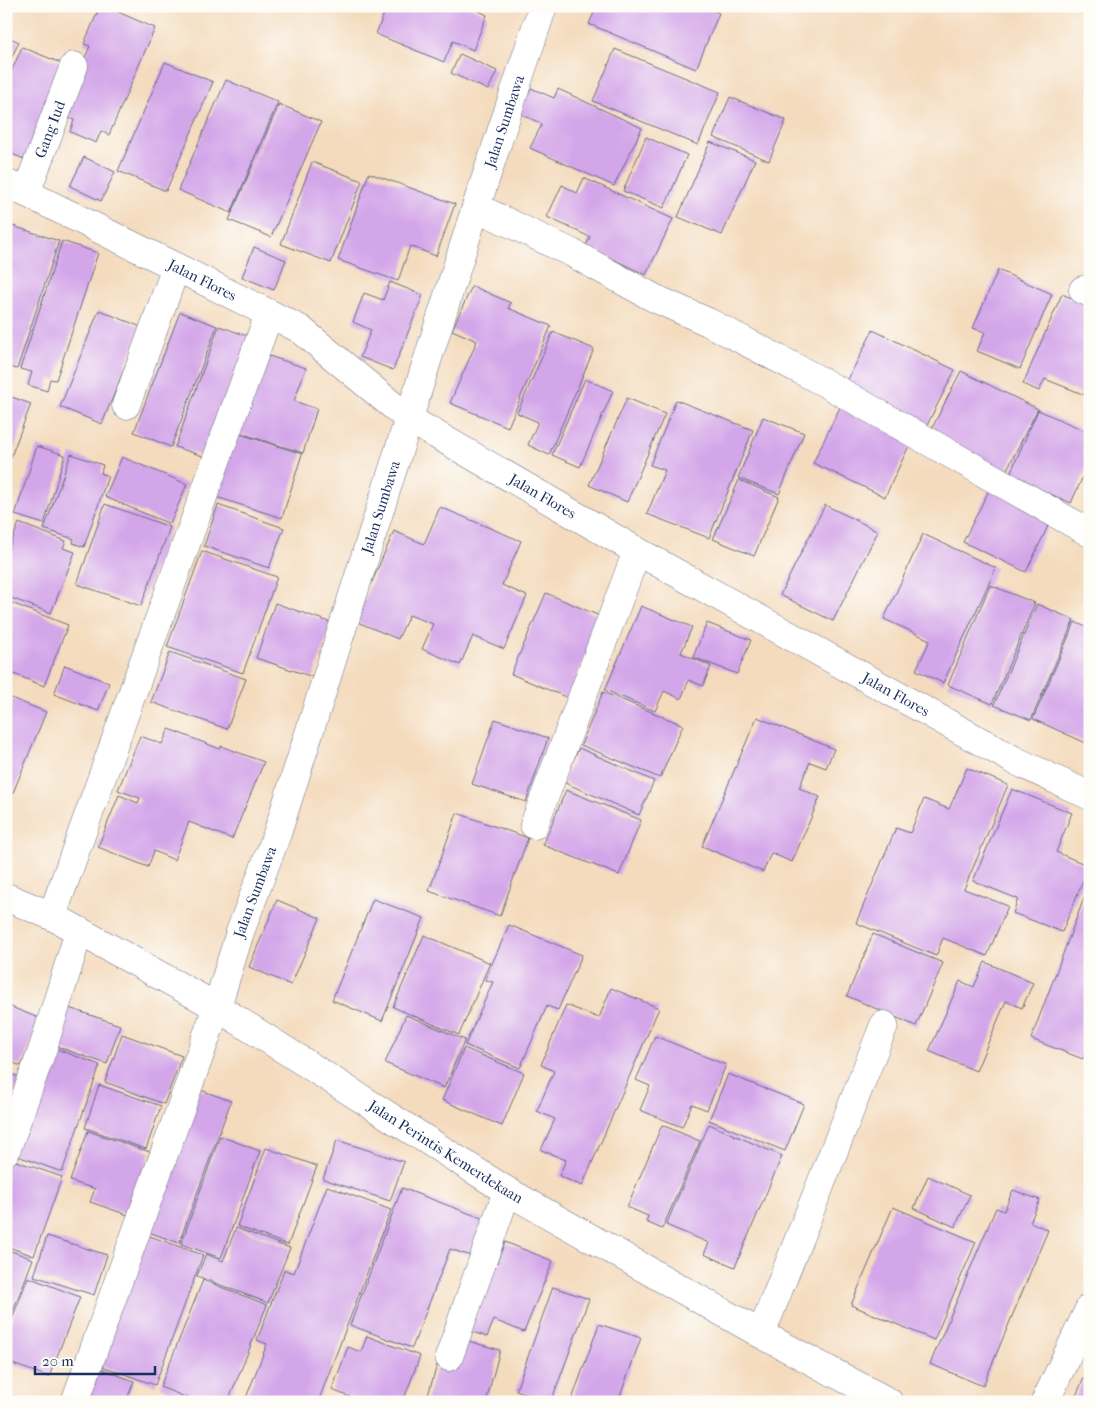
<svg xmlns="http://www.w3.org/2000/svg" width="1096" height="1408" font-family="'IM FELL French Canon',serif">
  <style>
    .building { fill: #d3a5e9 }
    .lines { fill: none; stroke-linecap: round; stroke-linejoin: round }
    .minor-casing { stroke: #676b80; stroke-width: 29 }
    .tertiary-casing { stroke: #676b80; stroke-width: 29 }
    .minor { stroke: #fff; stroke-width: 28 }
    .tertiary { stroke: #fff; stroke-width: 28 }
    .labels { text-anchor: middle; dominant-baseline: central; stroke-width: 4.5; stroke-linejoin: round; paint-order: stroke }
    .street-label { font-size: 15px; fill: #1b2f5e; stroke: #fdfcf7 }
  </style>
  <rect width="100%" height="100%" fill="#fdfcf7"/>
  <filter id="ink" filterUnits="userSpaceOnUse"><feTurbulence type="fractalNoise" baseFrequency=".02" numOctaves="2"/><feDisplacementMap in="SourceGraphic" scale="10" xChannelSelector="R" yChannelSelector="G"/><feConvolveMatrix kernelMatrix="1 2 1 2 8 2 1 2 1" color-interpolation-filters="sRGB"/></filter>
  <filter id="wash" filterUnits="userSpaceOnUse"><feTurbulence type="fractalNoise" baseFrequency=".0096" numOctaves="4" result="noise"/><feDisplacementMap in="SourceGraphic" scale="20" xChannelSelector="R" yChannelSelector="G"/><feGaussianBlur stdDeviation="1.12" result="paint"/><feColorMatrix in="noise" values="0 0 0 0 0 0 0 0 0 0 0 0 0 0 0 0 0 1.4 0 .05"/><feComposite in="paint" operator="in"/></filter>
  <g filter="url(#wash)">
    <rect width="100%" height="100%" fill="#f4dbbe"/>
    <g id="blocks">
      <g class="building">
        <path d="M100 6H104L155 28 109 135 101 131 96 143 70 132 74 120 61 115 90 46 84 44Z"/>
        <path d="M387 6H469L487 15 473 50 453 41 444 62 376 34Z"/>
        <path d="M597 6H703L719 13 696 69 589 24Z"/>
        <path d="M6 36 19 42 6 69Z"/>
        <path d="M22 47 68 66 27 160 6 152V84Z"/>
        <path d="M615 49 720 92 698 145 593 101Z"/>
        <path d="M460 54 497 71 488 90 451 73Z"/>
        <path d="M165 62 213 82 166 191 118 171Z"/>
        <path d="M226 80 278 102 231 213 178 190Z"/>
        <path d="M531 88 554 98 558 89 642 128 614 186 530 148 542 124 519 113Z"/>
        <path d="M730 97 786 120 769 161 713 137Z"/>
        <path d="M279 104 321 122 271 237 229 220Z"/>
        <path d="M646 137 687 155 664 208 623 191Z"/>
        <path d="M710 142 755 160 722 235 678 217Z"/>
        <path d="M84 157 115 172 101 201 70 186Z"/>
        <path d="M312 162 362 181 331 263 281 244Z"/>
        <path d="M369 173 455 204 436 256 410 246 398 281 338 260Z"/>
        <path d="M584 178 673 219 646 275 586 246 590 237 547 217 562 185 577 193Z"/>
        <path d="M13 226 59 241 17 369 6 366V247Z"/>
        <path d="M62 241 98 253 56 380 50 379 47 391 28 385 32 372 20 369Z"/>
        <path d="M254 247 286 260 274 290 242 277Z"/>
        <path d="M998 270 1052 294 1020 369 977 351 985 332 973 328Z"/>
        <path d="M390 282 423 295 393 370 360 357 371 330 353 322 364 293 383 300Z"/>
        <path d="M472 286 511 303 508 308 551 326 508 427 450 403 477 341 452 330Z"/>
        <path d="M1062 294 1090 306V397L1045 379 1039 391 1023 384Z"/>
        <path d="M99 310 141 327 102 424 60 407Z"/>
        <path d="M180 312 217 326 171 447 134 432Z"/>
        <path d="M219 326 253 338 209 458 175 447Z"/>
        <path d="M873 330 955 370 925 429 843 389Z"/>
        <path d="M553 332 594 349 549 455 528 445 538 422 517 413Z"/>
        <path d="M263 354 306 368 294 401 317 409 303 453 237 432Z"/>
        <path d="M961 371 1038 409 1005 473 929 434Z"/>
        <path d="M585 379 613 391 580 467 552 455Z"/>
        <path d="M6 395 31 404 10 459 6 458Z"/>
        <path d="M627 398 665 414 627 502 589 485Z"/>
        <path d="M676 400 753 430 709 538 647 514 665 470 650 465Z"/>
        <path d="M842 403 913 437 885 497 813 463Z"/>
        <path d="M1038 410 1090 433V461L1071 503 1009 476Z"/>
        <path d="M763 417 804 433 779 494 738 478Z"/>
        <path d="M237 433 302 454 282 518 216 497Z"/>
        <path d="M37 446 65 455 44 524 15 515Z"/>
        <path d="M71 454 103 465 101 473 108 476 84 547 73 543 74 539 44 529Z"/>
        <path d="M122 457 187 484 170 524 105 497Z"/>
        <path d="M739 480 779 497 754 556 713 539Z"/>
        <path d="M990 488 1052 518 1026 572 963 542Z"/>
        <path d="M105 504 170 527 141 606 77 584Z"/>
        <path d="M218 505 284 528 269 568 204 546Z"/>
        <path d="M825 505 878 531 833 621 780 595Z"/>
        <path d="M440 507 521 541 502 585 527 596 504 649 473 636 460 665 422 649 433 624 409 615 398 639 355 621 394 531 424 544Z"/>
        <path d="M19 523 66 541 63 548 75 552 51 613 6 596V555Z"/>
        <path d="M923 534 996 568 943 683 916 670 930 640 884 619Z"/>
        <path d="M202 551 277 577 243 673 167 647Z"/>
        <path d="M990 585 1035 603 992 704 948 685Z"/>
        <path d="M546 593 602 617 568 698 511 674Z"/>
        <path d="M6 601 68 625 44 686 6 671Z"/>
        <path d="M275 603 332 623 313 677 256 658Z"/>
        <path d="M1037 604 1074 620 1031 720 994 705Z"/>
        <path d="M641 606 692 627 681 653 711 666 703 686 689 680 681 699 664 691 655 711 605 690Z"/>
        <path d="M1075 622 1090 629V734L1086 743 1033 719Z"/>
        <path d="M707 623 751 640 737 674 693 657Z"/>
        <path d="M170 652 246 679 227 729 151 702Z"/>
        <path d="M65 665 109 683 98 711 54 694Z"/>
        <path d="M603 692 683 725 660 778 581 745Z"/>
        <path d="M6 696 46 712 6 810Z"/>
        <path d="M757 717 834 749 826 768 810 762 799 788 820 797 792 862 771 853 763 872 702 846Z"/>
        <path d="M495 719 548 738 526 802 472 784Z"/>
        <path d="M169 729 220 749 221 746 264 762 232 839 189 822 174 860 154 851 148 867 98 847 119 795 138 803 140 798 118 790 140 736 162 744Z"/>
        <path d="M579 748 654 781 639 815 563 782Z"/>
        <path d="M967 768 1008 785 964 889 1008 906 987 956 943 938 936 956 856 923 896 828 910 833 924 799 949 809Z"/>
        <path d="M1012 789 1072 813 1056 852 1089 866 1062 932 1013 913 1018 899 973 881Z"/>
        <path d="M566 790 641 820 619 875 543 845Z"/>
        <path d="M457 813 528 838 500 916 429 891Z"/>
        <path d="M1090 882V1041L1083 1059 1031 1039Z"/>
        <path d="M373 899 424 918 382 1021 332 1000Z"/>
        <path d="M277 900 320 918 291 985 249 967Z"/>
        <path d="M509 925 582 955 558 1010 547 1006 520 1068 465 1045 493 982 485 980Z"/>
        <path d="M873 934 943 963 916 1026 847 996Z"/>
        <path d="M424 935 490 963 459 1035 393 1007Z"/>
        <path d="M985 962 1033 983 1022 1008 1006 1001 976 1071 929 1051 960 981 974 987Z"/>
        <path d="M611 988 659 1008 582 1186 559 1176 566 1160 541 1150 555 1119 537 1111 554 1071 541 1065 566 1005 599 1018Z"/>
        <path d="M6 1005 41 1019 21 1066 6 1060Z"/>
        <path d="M60 1005 120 1025 107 1064 46 1043Z"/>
        <path d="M406 1015 465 1040 444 1088 385 1063Z"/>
        <path d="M122 1034 182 1056 164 1104 105 1082Z"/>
        <path d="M655 1036 726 1065 707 1110 692 1104 682 1127 640 1110 650 1086 636 1080Z"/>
        <path d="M51 1047 100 1065 62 1172 12 1154Z"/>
        <path d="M464 1048 524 1073 502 1126 442 1100Z"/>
        <path d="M6 1072 21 1078 6 1112Z"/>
        <path d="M728 1074 804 1104 785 1151 709 1120Z"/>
        <path d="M99 1085 161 1106 146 1149 85 1128Z"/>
        <path d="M195 1088 231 1101 179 1243 143 1230Z"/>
        <path d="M709 1124 782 1156 735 1267 704 1254 709 1243 666 1225Z"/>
        <path d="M662 1125 700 1141 662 1229 646 1222 648 1216 627 1207Z"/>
        <path d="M88 1131 150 1152 128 1215 90 1202 95 1189 70 1181Z"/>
        <path d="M220 1136 260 1151 221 1258 181 1244Z"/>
        <path d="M337 1140 404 1162 390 1201 323 1179Z"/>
        <path d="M266 1148 317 1166 288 1245 237 1226Z"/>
        <path d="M10 1159 62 1177 34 1256 6 1246V1168Z"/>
        <path d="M928 1176 970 1195 955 1227 914 1208Z"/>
        <path d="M327 1186 391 1210 318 1402H255L246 1398 267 1344 257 1340 284 1270 294 1273Z"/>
        <path d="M402 1188 484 1219 471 1256 450 1249 412 1348 350 1325Z"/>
        <path d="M1013 1190 1040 1200 1030 1222 1048 1230 983 1386 930 1364 996 1208 1004 1211Z"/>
        <path d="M893 1207 976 1242 934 1340 851 1305Z"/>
        <path d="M236 1228 290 1248 268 1303 197 1276 206 1254 223 1261Z"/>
        <path d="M144 1234 203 1255 155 1385 96 1364Z"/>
        <path d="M47 1236 107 1255 94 1295 34 1276Z"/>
        <path d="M505 1242 553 1261 524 1332 494 1320 487 1337 470 1331Z"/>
        <path d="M6 1249 33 1259 8 1324 6 1323Z"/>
        <path d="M28 1277 80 1297 49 1377 10 1363 6 1371V1335Z"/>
        <path d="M203 1280 267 1305 228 1402H198L160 1387Z"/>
        <path d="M553 1287 589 1299 551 1402H548L516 1390Z"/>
        <path d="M599 1324 641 1338 618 1402H571Z"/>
        <path d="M367 1336 420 1356 403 1402H363L332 1390 348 1347 361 1352Z"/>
        <path d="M461 1339 500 1350 486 1402H426L437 1365 452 1369Z"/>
        <path d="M1090 1365V1402H1073Z"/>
        <path d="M99 1368 134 1381 126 1402H85Z"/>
      </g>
    </g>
  </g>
  <g filter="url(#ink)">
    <use href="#blocks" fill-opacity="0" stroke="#676b80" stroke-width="1"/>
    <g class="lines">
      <g class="minor-casing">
        <g id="minor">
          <path id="s1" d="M6 183 176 267 300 329 409 419 637 551 1014 760 1090 796"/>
          <path id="s2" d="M26 193 74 66"/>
          <path d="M476 207 572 253 654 298 708 322 825 383 1090 533"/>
          <path d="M1083 290 1090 293"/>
          <path d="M126 405 176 267"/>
          <path d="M534 825 637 551"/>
          <path d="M52 916 269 314"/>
          <path d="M6 1151 43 1048 79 931"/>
          <path d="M761 1334 884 1025"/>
          <path d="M449 1357 507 1191"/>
          <path id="s3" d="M75 1402 217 1007 240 932 277 834 476 207 543 6"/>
          <path d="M1045 1402 1090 1307"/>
        </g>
      </g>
      <g class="tertiary-casing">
        <g id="tertiary">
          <path id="s4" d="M6 897 52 916 217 1007 507 1191 761 1334 889 1402"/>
        </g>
      </g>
      <use href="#minor" class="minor"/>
      <use href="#tertiary" class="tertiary"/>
    </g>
  </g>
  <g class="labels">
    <g class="street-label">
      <text stroke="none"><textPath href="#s3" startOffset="1351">Jalan Sumbawa</textPath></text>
      <text stroke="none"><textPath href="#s2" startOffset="68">Gang Iud</textPath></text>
      <text stroke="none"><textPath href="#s1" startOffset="219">Jalan Flores</textPath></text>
      <text stroke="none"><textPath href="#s1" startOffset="624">Jalan Flores</textPath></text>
      <text stroke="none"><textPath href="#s3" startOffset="946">Jalan Sumbawa</textPath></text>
      <text stroke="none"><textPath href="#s1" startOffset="1029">Jalan Flores</textPath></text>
      <text stroke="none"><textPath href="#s3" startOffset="541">Jalan Sumbawa</textPath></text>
      <text stroke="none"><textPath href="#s4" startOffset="509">Jalan Perintis Kemerdekaan</textPath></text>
    </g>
  </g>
  <rect width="1096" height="1408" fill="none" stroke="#fdfcf7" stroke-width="25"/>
  <path d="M35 1366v8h120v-8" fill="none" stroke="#1b2f5e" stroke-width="2.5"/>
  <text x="42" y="1366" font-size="15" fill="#1b2f5e" stroke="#fdfcf7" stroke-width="4" paint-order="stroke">20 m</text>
</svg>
